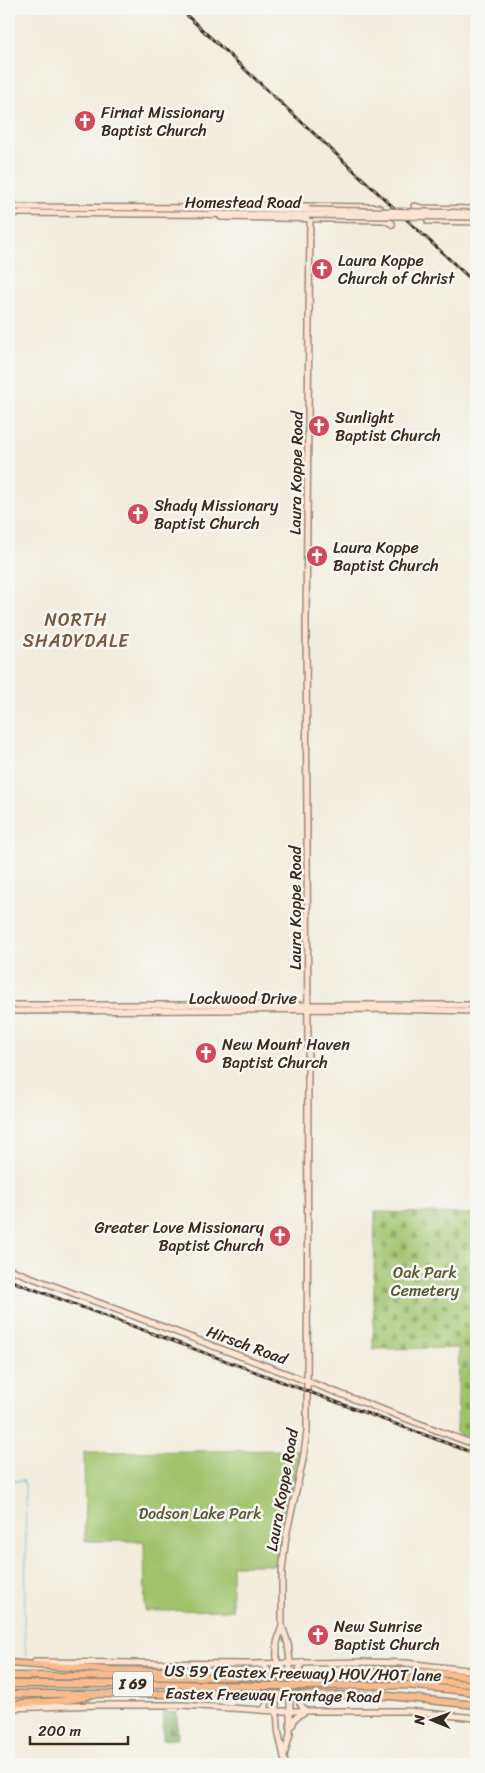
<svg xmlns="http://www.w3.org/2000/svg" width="485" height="1773" font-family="Sriracha,sans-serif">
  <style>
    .green { fill: #a0c26b; stroke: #6e7644 }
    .forest { fill: url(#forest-firs); stroke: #5e693e }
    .cemetery { fill: url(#cemetery-stones); stroke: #6e7644 }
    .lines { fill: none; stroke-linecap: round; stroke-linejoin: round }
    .stream { stroke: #61b5dd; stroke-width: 1 }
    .secondary-casing { stroke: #968b7c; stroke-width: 8 }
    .highway-casing { stroke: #968b7c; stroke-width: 9 }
    .secondary { stroke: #fde4d1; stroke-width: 5 }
    .highway { stroke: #fabb8c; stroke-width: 6 }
    .rail-casing { stroke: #3b2a1e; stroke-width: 3 }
    .rail { stroke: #f6f6f2; stroke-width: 1; stroke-dasharray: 4; stroke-linecap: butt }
    .secondary-bridge-casing { stroke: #968b7c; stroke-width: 8; stroke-linecap: butt }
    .highway-bridge-casing { stroke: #968b7c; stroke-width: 9; stroke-linecap: butt }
    .secondary-bridge { stroke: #fde4d1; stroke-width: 5 }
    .highway-bridge { stroke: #fabb8c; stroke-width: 6 }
    .labels { text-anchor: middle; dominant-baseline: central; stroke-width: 5; stroke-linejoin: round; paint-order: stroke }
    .shield { fill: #f6f6f2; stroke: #73675e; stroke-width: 1 }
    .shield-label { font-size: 15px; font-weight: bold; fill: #3b2a1e }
    .poi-label { font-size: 16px; fill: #3b2a1e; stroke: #f6f6f2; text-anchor: start }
    .street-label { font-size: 16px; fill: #3b2a1e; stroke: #f6f6f2 }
    .park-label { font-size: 16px; fill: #595835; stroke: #f6f6f2 }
    .neighbourhood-label { font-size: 18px; letter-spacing: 1px; fill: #795b3c; stroke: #f6f6f2 }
  </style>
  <defs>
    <pattern id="forest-firs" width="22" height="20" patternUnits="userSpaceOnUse" patternTransform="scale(1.25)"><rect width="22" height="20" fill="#80a85f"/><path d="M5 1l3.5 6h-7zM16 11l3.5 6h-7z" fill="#6a894e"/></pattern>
    <pattern id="cemetery-stones" width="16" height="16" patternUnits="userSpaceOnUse" patternTransform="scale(1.25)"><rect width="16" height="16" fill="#a0c26b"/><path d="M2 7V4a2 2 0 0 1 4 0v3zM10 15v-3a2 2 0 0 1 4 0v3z" fill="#849e57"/></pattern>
  </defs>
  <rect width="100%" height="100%" fill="#f6f6f2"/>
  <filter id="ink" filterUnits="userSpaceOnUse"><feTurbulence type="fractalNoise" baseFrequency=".02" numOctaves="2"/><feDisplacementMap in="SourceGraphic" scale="10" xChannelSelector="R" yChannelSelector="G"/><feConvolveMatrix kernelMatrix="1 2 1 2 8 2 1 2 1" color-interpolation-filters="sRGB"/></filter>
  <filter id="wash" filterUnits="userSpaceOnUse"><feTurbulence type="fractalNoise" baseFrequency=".0096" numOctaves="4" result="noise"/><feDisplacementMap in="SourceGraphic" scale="20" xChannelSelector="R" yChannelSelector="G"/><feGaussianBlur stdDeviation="1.12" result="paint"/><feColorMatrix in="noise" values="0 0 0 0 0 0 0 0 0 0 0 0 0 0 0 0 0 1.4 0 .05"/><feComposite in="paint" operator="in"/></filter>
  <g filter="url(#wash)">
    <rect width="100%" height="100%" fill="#f2ecdb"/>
    <path class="green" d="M300 1450 282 1530 277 1565H232V1610L145 1611 144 1541H85L84 1452Z"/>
    <path class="forest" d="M163 1712H177L178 1739 163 1740Z"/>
    <path class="cemetery" d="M375 1212 476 1214V1440L457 1433 459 1348 373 1349Z"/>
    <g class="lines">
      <path class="stream" d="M9 1481H23L25 1483 26 1557 24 1624 26 1656"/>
    </g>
  </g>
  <g filter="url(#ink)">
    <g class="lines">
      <g class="secondary-casing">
        <g id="secondary">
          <path d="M220 206 236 205 378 207 381 209 392 224"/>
          <path d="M414 206 422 208 476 209"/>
          <path d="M9 207 202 208 309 210"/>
          <path d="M9 213 309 215"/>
          <path d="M221 217 384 220 392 224"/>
          <path d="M428 221 476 222"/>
          <path d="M9 1005H476"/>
          <path d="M9 1011 384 1009 476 1011"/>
          <path d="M9 1269 476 1445"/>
          <path d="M282 1625 277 1643 276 1711C279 1719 277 1727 279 1735 281 1745 284 1754 285 1764"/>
          <path d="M35 1662 247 1664 363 1662 405 1663 476 1671"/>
          <path d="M303 1662C294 1674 294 1700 305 1710"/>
          <path d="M260 1664C277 1672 272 1698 263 1710"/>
          <path d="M9 1708 99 1705H182L276 1711H407L476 1718"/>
          <path d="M292 1726 295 1718 306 1711"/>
          <path d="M284 1756 290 1734V1662L288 1644 282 1625V1571L286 1536 303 1460 307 1431 308 1051 306 623 310 219"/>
        </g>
      </g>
      <g class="highway-casing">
        <g id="highway">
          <path d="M9 1663 107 1670 166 1671 175 1675"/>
          <path d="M364 1675C395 1666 443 1673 476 1678"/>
          <path d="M9 1676 258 1677"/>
          <path d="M309 1676 411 1678 476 1685"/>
          <path d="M9 1684H165L258 1686"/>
          <path d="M309 1686 407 1685 476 1692"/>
          <path d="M9 1694H258"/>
          <path d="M309 1695 389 1696 476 1705"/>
          <path d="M9 1705C33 1701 66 1703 88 1696"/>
        </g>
      </g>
      <use href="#secondary" class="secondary"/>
      <use href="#highway" class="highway"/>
      <g class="rail-casing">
        <g id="rail">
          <path d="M180 9 476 284"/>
          <path d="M9 1280 476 1454"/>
        </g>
      </g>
      <use href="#rail" class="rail"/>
      <g class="secondary-bridge-casing">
        <g id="secondary-bridge">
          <path d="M309 210 476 213"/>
          <path d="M309 215 476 217"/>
        </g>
      </g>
      <g class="highway-bridge-casing">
        <g id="highway-bridge">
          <path d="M258 1677 309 1676"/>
          <path d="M258 1686H309"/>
          <path d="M258 1694 309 1695"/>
        </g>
      </g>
      <use href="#secondary-bridge" class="secondary-bridge"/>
      <use href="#highway-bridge" class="highway-bridge"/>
    </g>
  </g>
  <defs>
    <g id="church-disc" transform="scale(1.125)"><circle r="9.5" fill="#d1495b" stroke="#f6f6f2"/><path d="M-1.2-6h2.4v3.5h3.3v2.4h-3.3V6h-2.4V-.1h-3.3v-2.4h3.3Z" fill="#fff"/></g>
  </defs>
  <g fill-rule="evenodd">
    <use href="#church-disc" x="85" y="121"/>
    <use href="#church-disc" x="322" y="269"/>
    <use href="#church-disc" x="319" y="426"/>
    <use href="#church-disc" x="138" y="514"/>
    <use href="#church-disc" x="317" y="556"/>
    <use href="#church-disc" x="206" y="1053"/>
    <use href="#church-disc" x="280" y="1236"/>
    <use href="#church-disc" x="318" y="1635"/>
  </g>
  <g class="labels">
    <rect class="shield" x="113" y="1671.5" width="40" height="25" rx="4"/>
    <g class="shield-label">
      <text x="133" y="1684">I 69</text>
    </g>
    <g class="poi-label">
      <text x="101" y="112">Firnat Missionary<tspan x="101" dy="18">Baptist Church</tspan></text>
      <text x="338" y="260">Laura Koppe<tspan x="338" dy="18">Church of Christ</tspan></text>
      <text x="335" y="417">Sunlight<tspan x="335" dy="18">Baptist Church</tspan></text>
      <text x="154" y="505">Shady Missionary<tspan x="154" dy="18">Baptist Church</tspan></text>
      <text x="333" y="547">Laura Koppe<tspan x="333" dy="18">Baptist Church</tspan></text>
      <text x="222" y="1044">New Mount Haven<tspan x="222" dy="18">Baptist Church</tspan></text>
      <text x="264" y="1227" text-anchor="end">Greater Love Missionary<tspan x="264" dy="18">Baptist Church</tspan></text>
      <text x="334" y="1626">New Sunrise<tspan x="334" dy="18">Baptist Church</tspan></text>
    </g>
    <g class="street-label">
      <text x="243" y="202">Homestead Road</text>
      <text transform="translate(296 473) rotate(-89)">Laura Koppe Road</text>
      <text transform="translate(295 908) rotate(-90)">Laura Koppe Road</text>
      <text x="243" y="998">Lockwood Drive</text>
      <text transform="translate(247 1345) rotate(20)">Hirsch Road</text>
      <text transform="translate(282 1490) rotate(-80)">Laura Koppe Road</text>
      <text transform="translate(303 1673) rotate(1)">US 59 (Eastex Freeway) HOV/HOT lane</text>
      <text transform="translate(273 1695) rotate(1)">Eastex Freeway Frontage Road</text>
    </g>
    <g class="park-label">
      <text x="425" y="1272">Oak Park<tspan x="425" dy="18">Cemetery</tspan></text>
      <text x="200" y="1513">Dodson Lake Park</text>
    </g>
    <g class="neighbourhood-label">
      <text x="76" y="620">NORTH<tspan x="76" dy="21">SHADYDALE</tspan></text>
    </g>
  </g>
  <rect width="485" height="1773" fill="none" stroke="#f6f6f2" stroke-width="30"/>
  <g transform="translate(432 1720) rotate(271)" stroke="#f6f6f2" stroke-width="4" paint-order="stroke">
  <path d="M0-4L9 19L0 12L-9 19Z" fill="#3b2a1e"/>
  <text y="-8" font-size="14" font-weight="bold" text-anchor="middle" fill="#3b2a1e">N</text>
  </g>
  <path d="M30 1736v8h98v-8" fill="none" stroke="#3b2a1e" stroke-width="2.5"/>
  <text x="38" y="1736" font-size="15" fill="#3b2a1e" stroke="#f6f6f2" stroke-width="4" paint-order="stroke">200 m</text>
</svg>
